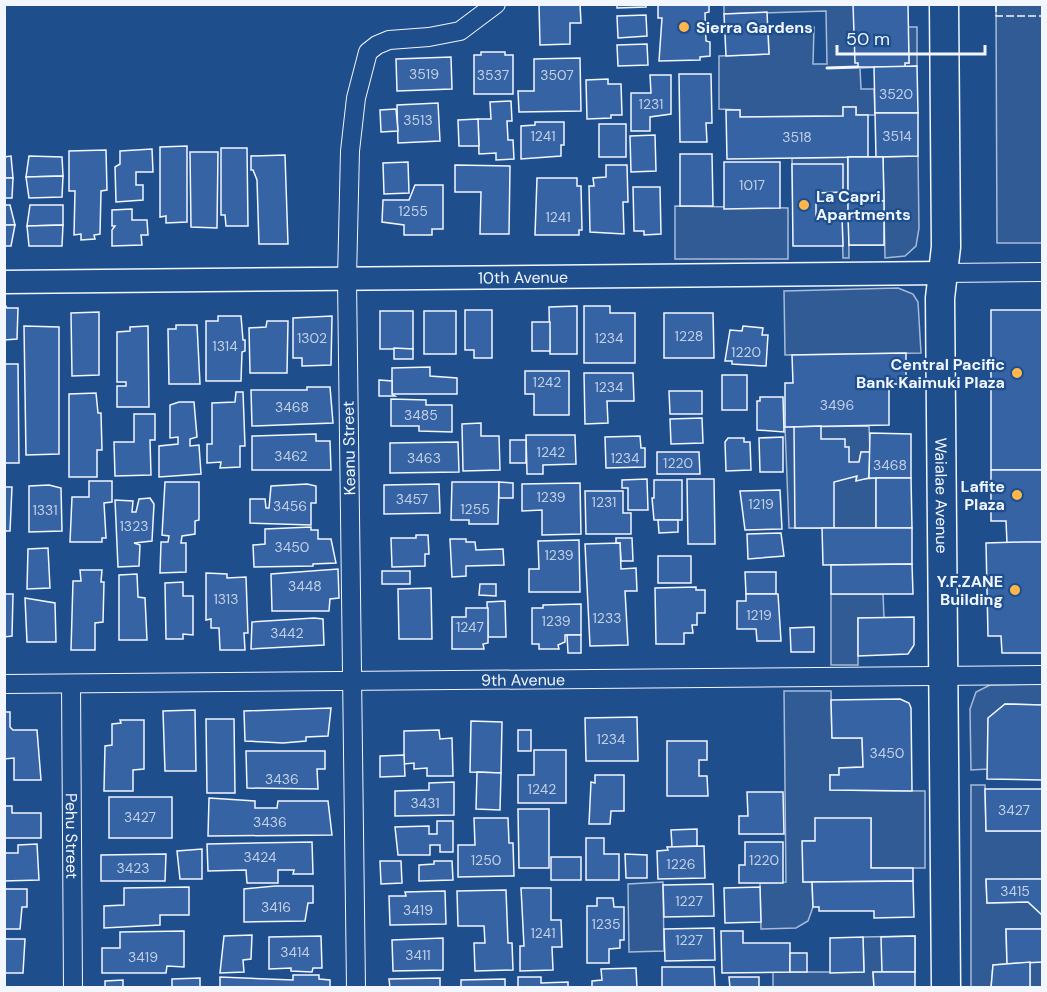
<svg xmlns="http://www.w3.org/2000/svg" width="1047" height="992" font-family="'DM Sans',sans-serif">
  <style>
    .built { fill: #305b95; stroke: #a8bbd7; stroke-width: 1.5 }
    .building { fill: #3563a3; stroke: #f2f6ff; stroke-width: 1.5 }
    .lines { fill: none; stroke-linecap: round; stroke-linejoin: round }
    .minor-casing { stroke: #f2f6ff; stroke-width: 20 }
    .tertiary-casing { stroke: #f2f6ff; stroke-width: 25 }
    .primary-casing { stroke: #f2f6ff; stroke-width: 31 }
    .minor { stroke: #1f4e8c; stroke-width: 18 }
    .tertiary { stroke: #1f4e8c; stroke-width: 22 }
    .primary { stroke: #1f4e8c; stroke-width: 28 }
    .fence { stroke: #f2f6ff; stroke-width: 1.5; stroke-dasharray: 8 3; stroke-linecap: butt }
    .wall { stroke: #f2f6ff; stroke-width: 3 }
    .poi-dot { fill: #ffb74d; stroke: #1f4e8c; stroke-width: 2 }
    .labels { text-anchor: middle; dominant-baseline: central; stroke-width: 4.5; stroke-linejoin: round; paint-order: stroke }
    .number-label { font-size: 14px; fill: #c3d1e8 }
    .poi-label { font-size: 16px; font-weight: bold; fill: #f2f6ff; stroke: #1f4e8c; text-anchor: end }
    .street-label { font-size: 16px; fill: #f2f6ff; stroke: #1f4e8c }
  </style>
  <rect width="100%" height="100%" fill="#1f4e8c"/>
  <g class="built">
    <path d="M724 5H882L883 67 860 68 861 89H874L875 115H856V107H843V116L740 117V110L719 109V56L769 54 768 29 814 27 813 64H827L826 11 724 14Z"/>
    <path d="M996 5H1042V243H997Z"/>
    <path d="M908 27H917V66L905 67V63H909Z"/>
    <path d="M918 156 919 228 916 246 905 256 885 258 883 157Z"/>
    <path d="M848 157 849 258H843L842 217H793L792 158Z"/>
    <path d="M675 206 788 208V259H675Z"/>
    <path d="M898 288 913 294 918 302 921 353 785 355 784 291Z"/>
    <path d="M869 426 870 452H861L856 480 876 478V528H789L785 427Z"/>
    <path d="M831 594H883L884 618H858V665H831Z"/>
    <path d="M1042 684V705L1005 704 988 718V769L971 770 970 709 976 692 990 685Z"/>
    <path d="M784 691H831L832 738H862L863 767 839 768V775H830V790L925 791V868H871V818L815 841H803V882H812L813 907 808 921 796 928 761 929 760 883 786 882Z"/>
    <path d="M971 785H985L986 831H1042V879L986 880 987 903 1028 902 1042 915V929H1006L1007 964 993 965 991 987H971Z"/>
    <path d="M663 882 664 951 629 952 628 884Z"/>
    <path d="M915 936V972H873L874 987H773V972H864L863 937Z"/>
    <rect x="1030" y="962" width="12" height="25"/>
  </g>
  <g class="building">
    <path d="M539 4H580L581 23H570V44L540 45Z"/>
    <path d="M617 4H646V7L617 8Z"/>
    <path d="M658 4H709V12L705 13 706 41 710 42V56L700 57V60L659 61 662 18H658Z"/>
    <path d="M908 4 909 63H905V67H858V63H855L853 4Z"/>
    <path d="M767 12 769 54 726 56 724 14Z"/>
    <path d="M646 15 647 36 618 38 617 16Z"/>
    <path d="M647 44 648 65 618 66 617 45Z"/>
    <path d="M481 52H505V55H513V94H474V55H481Z"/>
    <path d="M451 57 452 89 397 91 396 59Z"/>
    <path d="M580 58 581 111 519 112 518 91H534V59Z"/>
    <path d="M917 66 918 113H875L874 67Z"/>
    <path d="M679 74H711L712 123H706L707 142H680Z"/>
    <path d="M650 75H671V114L650 117V131H631V93H651Z"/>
    <path d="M608 79V84H621L622 115H611V118L587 119 586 80Z"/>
    <path d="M511 101 512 121H507L508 140H513L514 159 496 160V153L479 154 478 119H491L490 102Z"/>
    <path d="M438 103 440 141 398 143 397 105Z"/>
    <path d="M843 107H856V115H868V157L727 159 726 110H740V117L843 116Z"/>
    <path d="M396 109 398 131 381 132 380 110Z"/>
    <path d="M875 113H918V156L876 157Z"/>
    <path d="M478 119 479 146H459L458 120Z"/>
    <path d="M535 122H564V145H561V156L521 159V126L535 125Z"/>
    <rect x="599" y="124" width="27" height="33"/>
    <path d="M655 135 656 171 631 172 630 136Z"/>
    <path d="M187 146V222L166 223V216L160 217V147Z"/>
    <path d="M221 148H247L248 226H226L225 215H221Z"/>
    <path d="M152 149 153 172H136V185H143V200L116 202 115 167 120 164V151Z"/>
    <path d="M106 150 107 190 101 191 100 234 94 235 95 239 81 240V234L74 235 75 191H69V151Z"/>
    <path d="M190 152H218L217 228 191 227Z"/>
    <path d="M680 154H712L713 206H680Z"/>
    <path d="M285 155 288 244H259L257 180 253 170H251V156Z"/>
    <path d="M11 156 13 178H4V157Z"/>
    <path d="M29 156 62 157 63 176 26 177Z"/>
    <path d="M848 157H883L884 245H849Z"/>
    <path d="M848 157H883L884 201H848Z"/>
    <path d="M408 162 409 193 384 194 383 163Z"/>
    <path d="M724 162H780V208L724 209Z"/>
    <path d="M792 164H843V192L816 193V217H842L843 246H793Z"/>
    <path d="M455 165 510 166 509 234H480L481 192H455Z"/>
    <path d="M606 165H627L628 202H623L624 234 590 232 589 186H594L593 178 606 177Z"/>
    <path d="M63 176 62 197 29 198 26 177Z"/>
    <path d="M4 178H13L12 198H4Z"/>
    <path d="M537 178H577V186H581L582 230H579V235H535Z"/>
    <path d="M415 185H443V229H432V235H404V225L382 222 383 200H409Z"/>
    <path d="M633 187H660L661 234 644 235V231H634Z"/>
    <path d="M848 201H884V216L848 217Z"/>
    <path d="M4 205H10L15 225H4Z"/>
    <path d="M30 205H63V225L27 226Z"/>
    <path d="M132 209V220H147L148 235H141L142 245 112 246V230L115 226H112V210Z"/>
    <path d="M884 216V245H849L848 217Z"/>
    <path d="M4 225H15L11 246H4Z"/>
    <path d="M63 225 62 246H29L27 226Z"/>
    <path d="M4 303 7 308H18L17 339 4 340Z"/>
    <path d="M577 306V354H550L549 307Z"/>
    <path d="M584 306H610V313H635V363H584Z"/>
    <path d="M465 310H492V358H474V350H465Z"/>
    <rect x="991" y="310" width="51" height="160"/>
    <rect x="380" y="311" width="33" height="38"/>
    <rect x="424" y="311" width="32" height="43"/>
    <path d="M99 312V375L72 376 71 313Z"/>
    <path d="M664 313H713L714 358H664Z"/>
    <path d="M218 316H241L243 340H245V351L242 352 241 381H206V321H218Z"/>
    <path d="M332 316 331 365 302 366V358H293V318Z"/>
    <path d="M267 321H288L287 373H250L249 328 266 327Z"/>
    <rect x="532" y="322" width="18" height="29"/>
    <path d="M176 325H197L200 384H169L168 329H176Z"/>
    <path d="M24 326 59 327V454L26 455Z"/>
    <path d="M148 326 149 407H117V386H126V382H117V332L130 331V327Z"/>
    <path d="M743 326 763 328 762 335H768L766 366 732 364V361H725L730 330 742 331Z"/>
    <path d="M394 348 413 349V359H394Z"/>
    <path d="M906 353V384H889V425L785 427V383H793L792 355Z"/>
    <path d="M4 364H18L19 463H4Z"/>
    <path d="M430 367V376L457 378V394H392V368Z"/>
    <path d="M525 371H569V415H534V394H525Z"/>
    <path d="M584 373H633L634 401H607L608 423 585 424Z"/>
    <rect x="722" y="375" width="25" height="35"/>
    <path d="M379 380 392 381V394L395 396H379Z"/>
    <path d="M307 387H330L333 423 252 426 251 390H307Z"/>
    <path d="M669 391H702V414H670Z"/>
    <path d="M236 392H243L245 446H240V467L220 468 221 462 207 463V444H212V403L235 402Z"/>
    <path d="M96 393 98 413H101L102 450H97V477H69V394Z"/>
    <path d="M760 397H783L784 432 757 430V401H760Z"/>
    <path d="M391 399 426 400V405H452V432L419 431V426H391Z"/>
    <path d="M179 402H194L197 437 190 439V446L199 445 201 474 159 477V446L178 444V437L170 438V405Z"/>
    <path d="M134 414H155V440H150L151 475 115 476 114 442H134Z"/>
    <path d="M702 418 703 443 671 444 670 419Z"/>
    <path d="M481 423V436H499L500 470 463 471 462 424Z"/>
    <path d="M821 426V439H845V447H849V462H859L861 452H870L869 478 856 481 857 476 834 482V528H795L794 427Z"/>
    <path d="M870 433 911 434V478H869Z"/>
    <path d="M316 434V441H330L331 470H252V436Z"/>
    <path d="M526 435H575L576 464 543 465V474H527Z"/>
    <path d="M640 436 641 448H645V467L606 468 605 437Z"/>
    <path d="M783 437V472H760L759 438Z"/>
    <path d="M728 438H744V442H750L751 470 726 471 725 442Z"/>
    <rect x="510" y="440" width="16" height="23"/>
    <path d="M458 442 459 472 390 473V443Z"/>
    <path d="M657 452H699L700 474H657Z"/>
    <path d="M991 470H1042V542L1007 543 1006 521H991Z"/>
    <path d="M876 478H911L912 528H876Z"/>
    <path d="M647 479 648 510H628V488H622V480Z"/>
    <path d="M687 479H714L715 544H688Z"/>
    <path d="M654 480H682V520H654L652 498H654Z"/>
    <path d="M89 481H112V502L104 503 106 538H102V542H70L72 497H89Z"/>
    <path d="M165 482H199V520L195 521V534L182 536 181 543H186V572L160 573 161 542H168L169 536 162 535Z"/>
    <path d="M452 482H499L498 524H469V520H451Z"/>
    <path d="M499 482 513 483V498H499Z"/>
    <path d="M580 483 581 534 542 535V510L522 511V484Z"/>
    <path d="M307 484 316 486V503H311V525L250 523V499H265L266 508H269L271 486Z"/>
    <path d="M439 484 440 513 384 514V485Z"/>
    <path d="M49 485 61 488 62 531 29 532V486Z"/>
    <path d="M4 487H12L10 531H4Z"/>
    <path d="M780 490 782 529 745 530 740 491Z"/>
    <path d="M585 491H623V513H631V534H586Z"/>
    <path d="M150 498 154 504 152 541 134 543 140 545 139 566 118 567 115 500 133 501 132 512H136L139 499Z"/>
    <path d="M658 520H678V532L659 533Z"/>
    <path d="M311 527V530H318V539H331L336 563 313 564V566L254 567 253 545 265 544V529Z"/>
    <path d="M822 528H912V564L823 565Z"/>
    <path d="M781 533 784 556 748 559 747 534Z"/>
    <path d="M416 535H428L429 554H425V566L392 567 391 538H416Z"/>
    <path d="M616 538H632L633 561H621L620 543H616Z"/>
    <path d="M450 539H466V542H475L476 550 503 549 504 565 466 566V576L452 577Z"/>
    <path d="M579 540 580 592H529V569H539L538 541Z"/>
    <path d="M1022 542H1042V653H1002L1001 636H988L986 543Z"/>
    <path d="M620 543 621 569 636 568 637 591H625L628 645 590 646 585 544Z"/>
    <path d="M48 548 50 588 27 589 28 549Z"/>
    <rect x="658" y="556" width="33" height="27"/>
    <path d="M912 564 913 594H831V565Z"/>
    <path d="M338 569 339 598 330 599 329 611H272L271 574Z"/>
    <path d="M80 570H102L101 582H104L103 622 95 623V650H71L73 581H81Z"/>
    <rect x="382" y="571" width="28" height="13"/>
    <path d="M745 572H776V594H746Z"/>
    <path d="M206 573 227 574V578L246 577 248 633H244L245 650H220L219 628H211V619L206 620Z"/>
    <path d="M137 574 138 597 145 598 147 640H119V575Z"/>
    <path d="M183 582V596H193V635L183 634V639H166L165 583Z"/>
    <path d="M480 584H496V596L479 595Z"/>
    <path d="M696 587V590H705V613H697V625H692L693 633H684V644H656L655 588Z"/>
    <path d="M431 588 432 639H399L398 589Z"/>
    <path d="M4 594H13L12 636 4 637Z"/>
    <path d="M746 594H778L781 641H757L756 629H737V601H746Z"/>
    <path d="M25 598 55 603 56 642H27Z"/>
    <path d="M505 601 506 637H488L487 602Z"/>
    <path d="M581 604V635H565V642L558 645 559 649H539V644H532V608H543V605Z"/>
    <path d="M466 608H488V643L483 644 484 649H452V617H466Z"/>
    <path d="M914 617V645L908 654 858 656V618Z"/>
    <path d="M314 618 323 619 324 645 251 649 252 622Z"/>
    <path d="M814 627V652H791L790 628Z"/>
    <path d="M567 635H581V653H568Z"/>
    <path d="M900 699 909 703 911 708 912 791 830 790V775H839V768L863 767 862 738H832L831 700Z"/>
    <path d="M1005 704 1042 705V780L987 779 988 718Z"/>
    <path d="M331 708 328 736 306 737V741L283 743 245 741 244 711Z"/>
    <path d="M195 710 196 771H165L163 711Z"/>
    <path d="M4 712H10V727L13 730H37L41 780H14V758L4 759Z"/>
    <path d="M637 717 638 761H586L585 718Z"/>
    <path d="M206 719H234L235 793H207Z"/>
    <path d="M120 720H144V769L133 770V791H104L105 746 112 745V724L121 723Z"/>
    <path d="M471 721 502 722 501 773 470 772Z"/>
    <path d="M439 730 440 739 452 738 453 776H427V768L414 769V763L404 764V731Z"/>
    <rect x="518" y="730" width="13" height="21"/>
    <path d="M667 741H707V760H699V776H707L708 796H667Z"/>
    <path d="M534 750H566V803H518V775H534Z"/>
    <path d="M246 751H325V769H317L318 789 247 788Z"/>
    <path d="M404 755 405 776 380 777V756Z"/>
    <path d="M477 772 501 773 500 810 476 809Z"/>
    <path d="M595 775H624V811H611L610 824H589L591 782 595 783Z"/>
    <path d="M454 782V815L395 816V791L429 790V783Z"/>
    <path d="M985 789H1042V831H986Z"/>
    <path d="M747 792H783L784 834H739V816H748Z"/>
    <rect x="109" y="797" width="63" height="41"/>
    <path d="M209 798 255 801V808H277L278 801H328L332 835 208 836Z"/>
    <path d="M4 806H12V813H41V838H4Z"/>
    <path d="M518 809H549V868H519Z"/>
    <path d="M474 818H508L509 843H513L514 876 458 877V845H475Z"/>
    <path d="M815 818H871V868H913V881L803 882 802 841H815Z"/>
    <path d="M437 821H453V852H440V845H430V855H398L395 827 429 826V834H437Z"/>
    <path d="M697 829V846L672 847 671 830Z"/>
    <path d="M586 838H604V854H619V880H586Z"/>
    <path d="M312 842 313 874H293L294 870H278V883H247L246 870 208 871 207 844Z"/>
    <path d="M745 842H783V883H739V865H745Z"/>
    <path d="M37 844 39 880 4 881V853H18V845Z"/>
    <path d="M704 846 705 878 658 879 657 851 668 850 667 847Z"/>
    <path d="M202 849V879H180L177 851Z"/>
    <path d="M166 854 165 881H101V855Z"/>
    <path d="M625 854 647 855V878H626Z"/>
    <rect x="551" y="857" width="30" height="23"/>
    <path d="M380 861H401L402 883 381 884Z"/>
    <path d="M434 861H452L453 880 419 881V865L434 864Z"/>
    <path d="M986 879H1042V915L1028 902 987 903Z"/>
    <path d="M913 881 914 917 874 918V911H819V907H813L812 882Z"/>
    <path d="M713 884 714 916 664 917 663 885Z"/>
    <path d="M275 886H313V903H308L305 921 244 922V889Z"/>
    <path d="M189 887V915H160V925L104 928V906L124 905V888Z"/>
    <path d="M760 887 761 922 725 923 724 888Z"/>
    <path d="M521 888H551V920H561L562 947H552L553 970 520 971V946H524Z"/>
    <path d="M4 889H27V907H22L20 929H4Z"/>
    <path d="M506 890 508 943H512L513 970 475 971 474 943H485L484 926H458L457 891Z"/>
    <path d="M445 891 446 924 390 925 389 896H406L405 892Z"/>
    <path d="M597 898H613L614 907H624V940H620V948L609 949V963H587V906H597Z"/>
    <path d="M714 928 715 960 665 961 664 929Z"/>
    <path d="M1006 929H1042V962L1007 964Z"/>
    <path d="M184 931V967L167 966 166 973H102V948H120V932Z"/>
    <path d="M721 931H743V943H790V972L722 973Z"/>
    <path d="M252 935 251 959 243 960 244 972 220 973 224 936Z"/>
    <path d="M321 936 322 968H313L312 972 291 971V968L269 969V937Z"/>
    <path d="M915 936V972H882L881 937Z"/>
    <path d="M863 937 864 972 830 973V938Z"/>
    <path d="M443 938V970L393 971 392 940Z"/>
    <path d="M4 939H25L23 973H4Z"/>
    <rect x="790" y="953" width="17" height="19"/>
    <path d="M1030 962V988H991L993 965Z"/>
    <path d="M662 967H714L715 988H662Z"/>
    <path d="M636 968 637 988H592V981L602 980 601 969Z"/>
    <path d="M873 972H915V988H874Z"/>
    <path d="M293 975H319V979L330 980V988H220V977L293 980Z"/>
    <path d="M518 977H541V983L568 982V988H518Z"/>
    <path d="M729 977H759V988H730Z"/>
    <path d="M200 978V988H172V979Z"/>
    <path d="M440 978V988H390L389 979Z"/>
    <path d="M505 979V987L511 988H461V980Z"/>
    <path d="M123 980V988H105V981Z"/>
  </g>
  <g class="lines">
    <g class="minor-casing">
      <g id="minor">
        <path d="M943 273 1042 272"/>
        <path id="s1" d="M4 684 1042 675"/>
        <path id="s2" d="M71 684 73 988"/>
        <path d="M356 988 347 279 350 151 356 98 368 52 377 45 389 40 429 37 460 31 496 4"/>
      </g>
    </g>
    <g class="tertiary-casing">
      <g id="tertiary">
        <path id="s3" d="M4 282 943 273"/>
      </g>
    </g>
    <g class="primary-casing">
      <g id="primary">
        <path id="s4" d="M944 4 946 247 940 298 946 988"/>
      </g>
    </g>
    <use href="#minor" class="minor"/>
    <use href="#tertiary" class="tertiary"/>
    <use href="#primary" class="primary"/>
    <path class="fence" d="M996 4V16H1042"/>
    <path class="wall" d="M827 68 858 67"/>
  </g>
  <g class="poi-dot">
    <circle cx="684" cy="27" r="6"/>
    <circle cx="804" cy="205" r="6"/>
    <circle cx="1017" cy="373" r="6"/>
    <circle cx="1017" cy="495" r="6"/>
    <circle cx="1015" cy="590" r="6"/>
  </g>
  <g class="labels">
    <g class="number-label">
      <text x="424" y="74">3519</text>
      <text x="493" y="75">3537</text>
      <text x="557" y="75">3507</text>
      <text x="896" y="94">3520</text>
      <text x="651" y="104">1231</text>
      <text x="418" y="120">3513</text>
      <text x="543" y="136">1241</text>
      <text x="897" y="136">3514</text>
      <text x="797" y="137">3518</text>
      <text x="752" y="185">1017</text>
      <text x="413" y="211">1255</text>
      <text x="558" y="217">1241</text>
      <text x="689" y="336">1228</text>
      <text x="312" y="338">1302</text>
      <text x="609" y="338">1234</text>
      <text x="225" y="346">1314</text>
      <text x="746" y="352">1220</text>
      <text x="547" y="382">1242</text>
      <text x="609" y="387">1234</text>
      <text x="837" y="405">3496</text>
      <text x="292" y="407">3468</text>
      <text x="421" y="415">3485</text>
      <text x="551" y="452">1242</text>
      <text x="291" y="456">3462</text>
      <text x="424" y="458">3463</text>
      <text x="625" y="458">1234</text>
      <text x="678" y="463">1220</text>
      <text x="890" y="465">3468</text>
      <text x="551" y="497">1239</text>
      <text x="412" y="499">3457</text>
      <text x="604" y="502">1231</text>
      <text x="761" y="504">1219</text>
      <text x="290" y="506">3456</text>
      <text x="475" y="509">1255</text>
      <text x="45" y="510">1331</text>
      <text x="134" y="526">1323</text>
      <text x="292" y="547">3450</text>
      <text x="559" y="555">1239</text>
      <text x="305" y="586">3448</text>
      <text x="226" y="599">1313</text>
      <text x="759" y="615">1219</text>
      <text x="607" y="618">1233</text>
      <text x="556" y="621">1239</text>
      <text x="470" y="627">1247</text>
      <text x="287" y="633">3442</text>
      <text x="611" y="739">1234</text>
      <text x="887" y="753">3450</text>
      <text x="282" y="779">3436</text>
      <text x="542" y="789">1242</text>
      <text x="425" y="803">3431</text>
      <text x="1014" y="810">3427</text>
      <text x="140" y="817">3427</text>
      <text x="270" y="822">3436</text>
      <text x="260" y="857">3424</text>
      <text x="486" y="860">1250</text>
      <text x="764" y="860">1220</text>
      <text x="681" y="864">1226</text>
      <text x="133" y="868">3423</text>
      <text x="1015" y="891">3415</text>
      <text x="689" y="901">1227</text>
      <text x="276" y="907">3416</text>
      <text x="418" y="910">3419</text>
      <text x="606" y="924">1235</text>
      <text x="543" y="933">1241</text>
      <text x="689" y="940">1227</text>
      <text x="295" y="952">3414</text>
      <text x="418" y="955">3411</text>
      <text x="143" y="957">3419</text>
    </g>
    <g class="poi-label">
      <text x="696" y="27" text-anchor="start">Sierra Gardens</text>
      <text x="816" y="196" text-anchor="start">La Capri<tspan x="816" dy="18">Apartments</tspan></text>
      <text x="1005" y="364">Central Pacific<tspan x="1005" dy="18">Bank Kaimuki Plaza</tspan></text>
      <text x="1005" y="486">Lafite<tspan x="1005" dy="18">Plaza</tspan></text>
      <text x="1003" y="581">Y.F.ZANE<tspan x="1003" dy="18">Building</tspan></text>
    </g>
    <g class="street-label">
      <text stroke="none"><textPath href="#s3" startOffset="519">10th Avenue</textPath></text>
      <text transform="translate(349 448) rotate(-91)">Keanu Street</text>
      <text stroke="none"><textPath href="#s4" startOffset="492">Waialae Avenue</textPath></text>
      <text stroke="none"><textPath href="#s1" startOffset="519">9th Avenue</textPath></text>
      <text stroke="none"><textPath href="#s2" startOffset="152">Pehu Street</textPath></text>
    </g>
  </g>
  <rect width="1047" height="992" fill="none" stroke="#f2f6ff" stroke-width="12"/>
  <path d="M837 45v9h148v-9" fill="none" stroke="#f2f6ff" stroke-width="3"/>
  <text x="846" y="45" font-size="18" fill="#f2f6ff" stroke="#1f4e8c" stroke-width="4.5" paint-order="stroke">50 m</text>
</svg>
